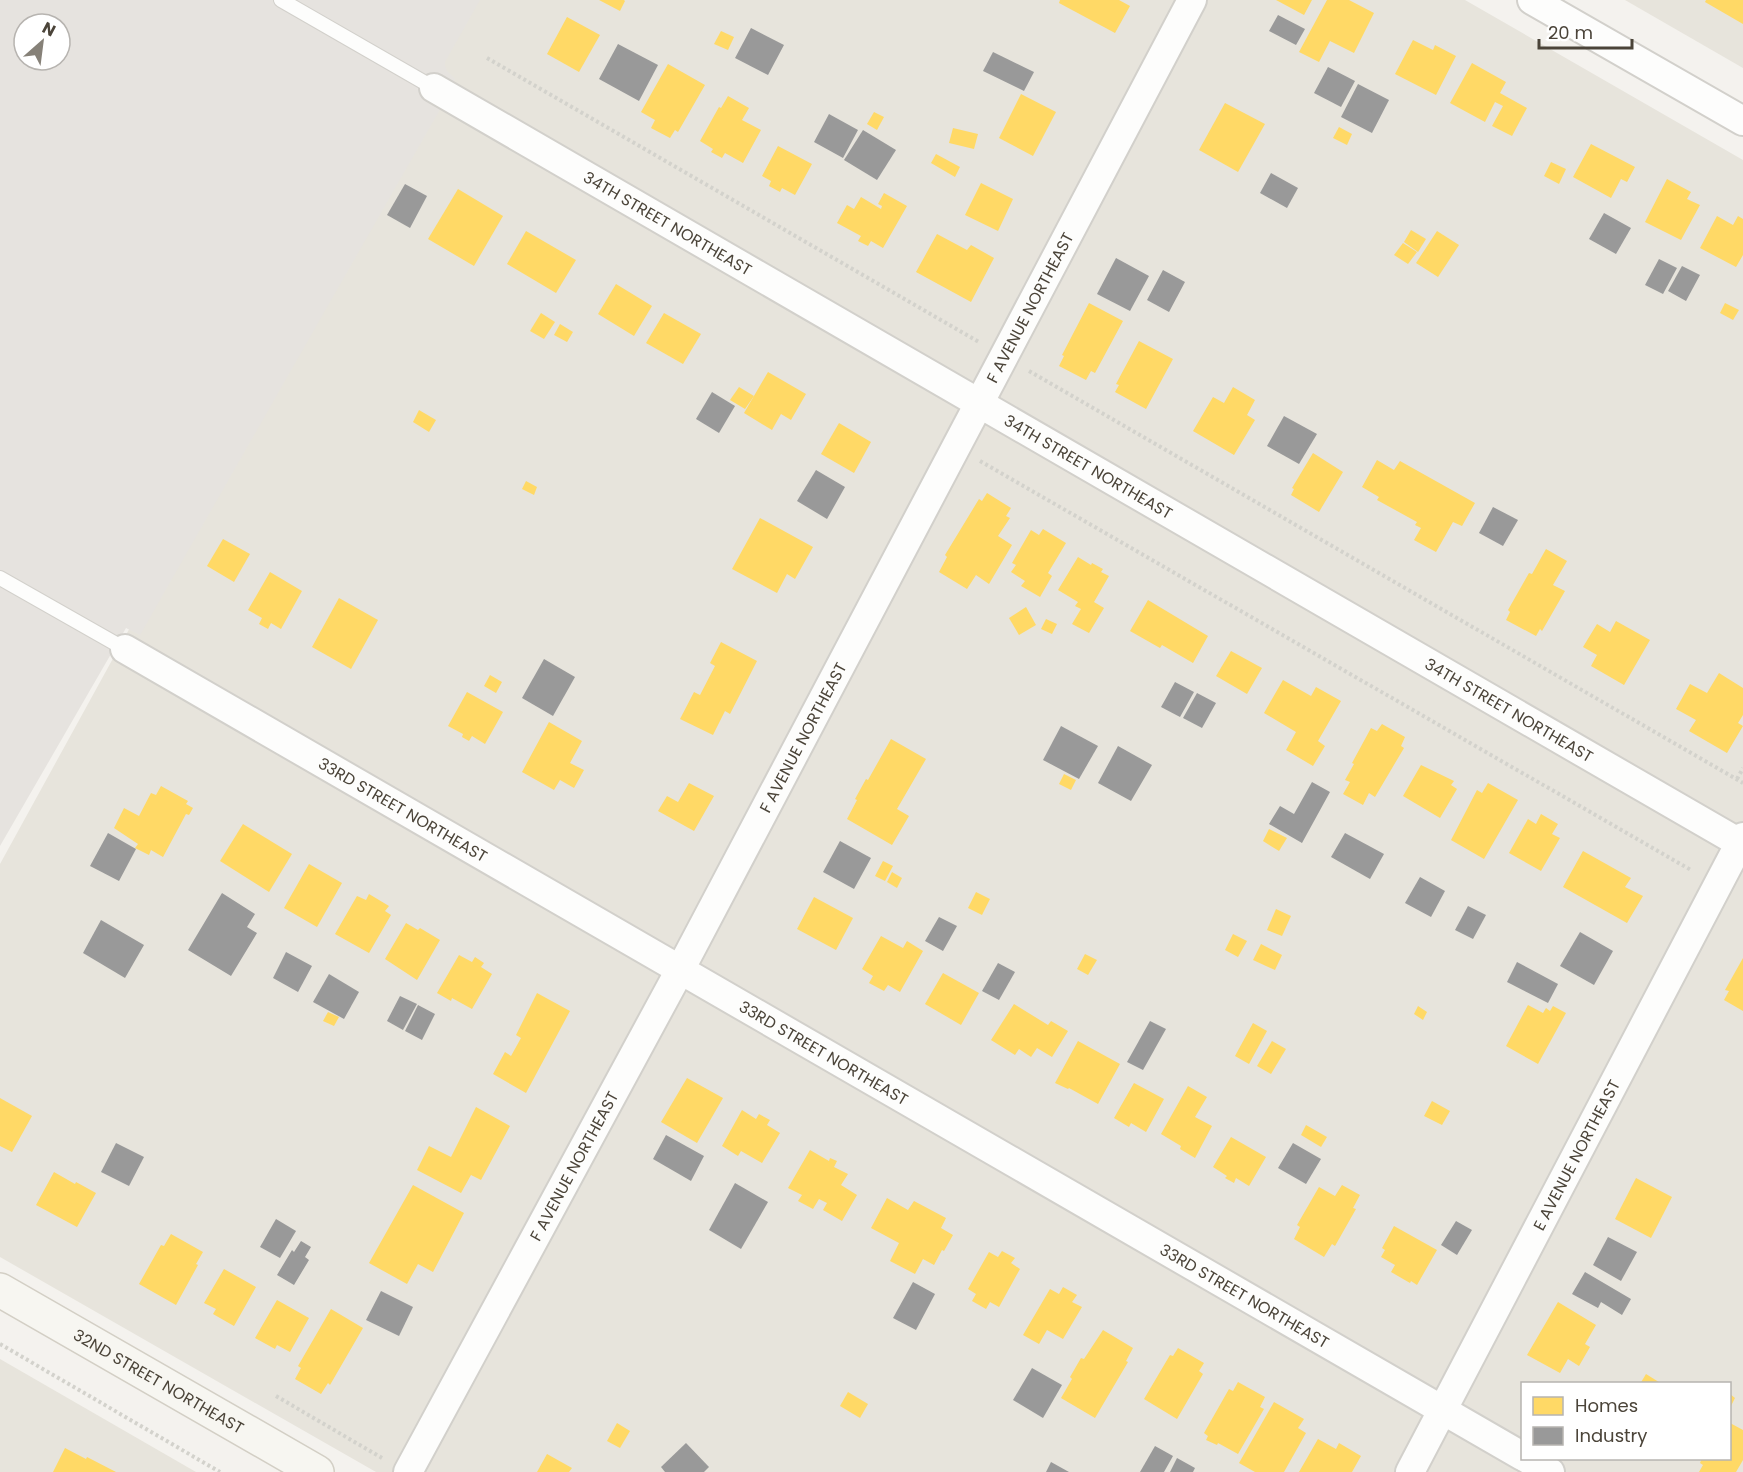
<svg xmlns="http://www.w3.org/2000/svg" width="1743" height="1472" font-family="Poppins,sans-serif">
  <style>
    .residential { fill: #e7e4dc; fill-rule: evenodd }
    .parking { fill: #e6e3df; fill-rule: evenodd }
    .homes { fill: #ffd966 }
    .industry { fill: #999 }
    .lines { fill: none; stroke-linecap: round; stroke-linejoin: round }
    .lane-casing { stroke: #d2d0cb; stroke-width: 16 }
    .street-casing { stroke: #d2d0cb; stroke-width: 32 }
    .secondary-casing { stroke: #d3cfc5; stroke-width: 36 }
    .path { stroke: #d3d2cc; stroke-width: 4; stroke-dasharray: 3 3; stroke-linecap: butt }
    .lane { stroke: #fdfdfc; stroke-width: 14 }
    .street { stroke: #fdfdfc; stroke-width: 28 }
    .secondary { stroke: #f7f6f1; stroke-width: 33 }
    .labels { text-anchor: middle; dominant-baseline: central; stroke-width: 6; stroke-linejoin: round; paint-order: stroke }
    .street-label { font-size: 16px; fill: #4b4439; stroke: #fff }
  </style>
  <rect width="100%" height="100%" fill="#f4f2ee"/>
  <g class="residential">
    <path d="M475 0H1465L1743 160V1472H376L0 1257V864ZM1522 1384H1730V1458H1522Z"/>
    <path d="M1625 0H1743V68Z"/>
    <path d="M0 1359 196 1472H0Z"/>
  </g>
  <path class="parking" d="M0 0H480L445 62V65L447 71 455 79 438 113 140 635 126 628 0 846ZM24 24H60V60H24Z"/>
  <g class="homes">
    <path d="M599 0H624L625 1 620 11Z"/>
    <path d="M1060 0H1119L1130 6 1115 33 1059 3Z"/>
    <path d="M1276 0H1312L1304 15Z"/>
    <path d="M1327 0H1349L1374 13 1354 53 1330 41 1319 62 1299 52Z"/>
    <path d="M1706 0H1743V24L1705 2Z"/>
    <path d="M567 17 600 35 579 72 547 54Z"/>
    <path d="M721 31 734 37 728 50 714 44Z"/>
    <path d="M1413 40 1433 50 1435 45 1456 56 1436 95 1395 74Z"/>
    <path d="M1472 63 1506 82 1500 93 1527 108 1512 136 1492 126 1503 106 1495 102 1485 122 1450 103Z"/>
    <path d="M668 64 705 85 678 132 675 130 670 138 651 128 655 120 641 112Z"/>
    <path d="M1021 94 1056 112 1033 156 999 138Z"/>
    <path d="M728 96 749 108 742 120 761 130 743 163 725 153 722 158 711 152 713 149 700 141 719 107 721 108Z"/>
    <path d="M1225 103 1265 124 1238 172 1199 150Z"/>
    <path d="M874 112 884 117 877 130 867 124Z"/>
    <path d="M1339 127 1352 134 1347 145 1333 138Z"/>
    <path d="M953 128 978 134 974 149 949 143Z"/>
    <path d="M1591 144 1635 167 1627 182 1621 179 1611 198 1573 177Z"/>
    <path d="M778 146 812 164 795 195 782 188 780 192 769 186 771 181 762 176Z"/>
    <path d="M936 154 960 167 955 177 931 163Z"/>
    <path d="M1551 162 1566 169 1559 184 1544 176Z"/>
    <path d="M1667 179 1691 192 1687 199 1700 205 1681 240 1645 222Z"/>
    <path d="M981 183 1013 199 998 231 965 215Z"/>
    <path d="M458 189 503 216 474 266 428 239Z"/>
    <path d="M884 193 907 206 883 248 871 241 868 246 858 241 861 236 837 223 847 205 854 209 861 197 881 209 882 206 878 204Z"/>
    <path d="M1717 216 1733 225 1738 216 1743 219V255L1736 267 1700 248Z"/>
    <path d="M1411 230 1426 239 1418 252 1404 242Z"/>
    <path d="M526 231 576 260 556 293 507 264Z"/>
    <path d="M1437 231 1459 245 1438 277 1416 263Z"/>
    <path d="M937 234 967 250 971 245 994 258 971 302 916 272Z"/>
    <path d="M1403 243 1417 252 1408 264 1394 255Z"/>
    <path d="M616 284 652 306 634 336 598 314Z"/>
    <path d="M1089 303 1123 321 1095 373 1091 371 1086 380 1059 366 1064 356 1062 355Z"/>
    <path d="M1725 303 1739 310 1733 320 1720 313Z"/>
    <path d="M541 313 555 322 544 339 530 331Z"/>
    <path d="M664 313 701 334 683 364 646 343Z"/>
    <path d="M560 324 573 332 567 342 554 335Z"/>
    <path d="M1139 341 1173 359 1146 409 1115 392 1119 385 1116 384Z"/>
    <path d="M768 372 806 394 791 420 781 414 772 430 744 413Z"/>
    <path d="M739 387 754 396 745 409 730 400Z"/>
    <path d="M1233 387 1255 400 1247 415 1255 420 1234 455 1193 431 1213 397 1224 403Z"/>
    <path d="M419 410 436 420 429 432 413 422Z"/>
    <path d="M839 423 871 442 854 473 821 454Z"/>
    <path d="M1313 453 1343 472 1319 512 1291 495 1294 489 1292 488Z"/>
    <path d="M1377 460 1394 470 1400 461 1475 503 1462 526 1453 522 1436 552 1414 540 1421 528 1415 525 1417 522 1377 500 1379 497 1362 487Z"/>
    <path d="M526 481 537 487 534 495 522 489Z"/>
    <path d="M987 493 1011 508 1006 516 1010 518 998 536 1012 545 989 584 976 575 967 589 939 572 947 557 945 555 979 499 982 501Z"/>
    <path d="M760 518 813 547 795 579 787 574 777 593 732 569Z"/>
    <path d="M1043 529 1066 543 1048 573 1052 576 1040 597 1021 586 1025 581 1011 572 1016 565 1012 563 1031 530 1039 535Z"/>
    <path d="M223 539 250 554 234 582 207 566Z"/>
    <path d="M1546 549 1567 561 1553 585 1565 591 1542 631 1540 629 1536 636 1506 620 1510 612 1508 610 1529 573 1532 574Z"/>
    <path d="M1078 557 1091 565 1092 563 1103 569 1101 572 1109 576 1094 602 1104 608 1089 633 1072 624 1081 609 1075 606 1078 602 1058 590Z"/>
    <path d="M270 572 302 591 281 629 271 623 268 629 259 624 262 618 248 610Z"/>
    <path d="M339 598 378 620 351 669 312 647Z"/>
    <path d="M1148 600 1208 636 1193 663 1162 645 1160 648 1130 631Z"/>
    <path d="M1026 607 1036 625 1019 635 1009 618Z"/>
    <path d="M1046 619 1057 624 1052 634 1041 629Z"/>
    <path d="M1616 621 1650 640 1624 685 1591 666 1597 655 1583 647 1597 624 1610 632Z"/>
    <path d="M721 642 757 661 730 714 725 711 713 735 680 719 694 692 700 695 715 666 710 663Z"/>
    <path d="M1231 651 1262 668 1247 694 1216 676Z"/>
    <path d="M1719 673 1743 688V715L1738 723 1743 726 1727 753 1689 731 1696 720 1676 709 1690 684 1707 693Z"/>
    <path d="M490 675 502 682 496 693 484 686Z"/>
    <path d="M1283 680 1311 696 1316 687 1341 701 1318 741 1325 746 1313 766 1286 750 1296 732 1264 713Z"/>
    <path d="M467 692 503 712 485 744 472 736 469 741 462 737 463 734 448 726Z"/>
    <path d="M549 722 582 741 570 763 584 770 574 788 560 780 554 790 522 772Z"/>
    <path d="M1382 724 1405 737 1401 746 1404 748 1375 797 1369 793 1363 805 1343 794 1350 782 1345 780 1354 764 1352 763 1371 728 1377 731Z"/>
    <path d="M891 739 926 759 897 809 909 816 892 845 847 819 857 800 855 799 866 779 868 780Z"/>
    <path d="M1421 765 1454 781 1451 785 1457 789 1440 818 1403 796Z"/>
    <path d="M1064 774 1076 780 1071 790 1059 784Z"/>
    <path d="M689 783 714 796 694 831 658 811 667 796 678 802Z"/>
    <path d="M1488 783 1518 800 1484 859 1451 840 1477 790 1482 793Z"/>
    <path d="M161 786 188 801 186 804 193 808 189 815 186 814 163 857 151 850 149 855 135 848 138 844 114 828 124 808 139 816 151 793 156 795Z"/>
    <path d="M1541 814 1558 824 1552 834 1560 838 1541 871 1509 853 1528 819 1536 824Z"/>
    <path d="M243 824 292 854 269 892 220 861Z"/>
    <path d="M1269 829 1287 838 1279 851 1263 841Z"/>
    <path d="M1583 851 1631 878 1625 887 1643 896 1627 923 1563 887Z"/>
    <path d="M883 861 893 866 885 881 875 876Z"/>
    <path d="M309 864 342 883 317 927 284 908Z"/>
    <path d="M892 872 902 878 897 888 887 882Z"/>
    <path d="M976 892 990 899 982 915 968 908Z"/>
    <path d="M369 894 389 906 385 911 391 915 369 953 335 934 357 896 366 900Z"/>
    <path d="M814 897 853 918 836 950 797 929Z"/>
    <path d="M1276 909 1291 916 1282 936 1267 930Z"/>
    <path d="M406 923 418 930 420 928 440 940 417 980 385 959Z"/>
    <path d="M1233 934 1247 941 1238 957 1225 950Z"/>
    <path d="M881 936 903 948 907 941 923 951 900 992 888 985 884 991 869 983 873 976 862 969Z"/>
    <path d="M1261 944 1282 955 1275 970 1253 960Z"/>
    <path d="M1085 954 1097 960 1088 975 1077 969Z"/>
    <path d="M459 955 472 962 475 957 484 963 481 967 492 974 472 1009 452 998 451 1001 437 993Z"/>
    <path d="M1743 958V1011L1724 1000 1729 991 1725 990Z"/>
    <path d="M943 973 979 993 961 1025 925 1004Z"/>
    <path d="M537 993 570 1011 526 1093 493 1074 505 1052 511 1056 521 1038 516 1035Z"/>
    <path d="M1014 1004 1048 1025 1051 1021 1068 1031 1052 1057 1037 1048 1031 1057 1019 1049 1015 1055 991 1040Z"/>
    <path d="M1528 1005 1543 1013 1546 1008 1550 1011 1553 1006 1566 1013 1538 1064 1506 1046Z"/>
    <path d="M1418 1006 1427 1012 1423 1020 1414 1014Z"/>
    <path d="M328 1012 339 1017 334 1026 323 1021Z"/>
    <path d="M1253 1023 1267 1031 1249 1064 1235 1056Z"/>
    <path d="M1078 1041 1120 1064 1098 1104 1069 1088 1068 1089 1055 1083Z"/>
    <path d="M1272 1041 1286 1049 1271 1074 1257 1066Z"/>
    <path d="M687 1078 723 1098 697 1143 661 1122Z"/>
    <path d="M1134 1083 1164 1099 1146 1132 1131 1123 1129 1127 1114 1118Z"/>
    <path d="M1188 1086 1207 1097 1195 1117 1212 1126 1195 1158 1180 1149 1181 1146 1161 1134Z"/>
    <path d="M0 1098 32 1116 12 1152 0 1146Z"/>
    <path d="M1432 1101 1450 1111 1442 1125 1424 1116Z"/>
    <path d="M476 1107 510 1126 481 1180 471 1175 461 1193 417 1170 429 1146 451 1157Z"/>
    <path d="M742 1110 756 1119 759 1114 770 1120 767 1125 780 1133 762 1163 741 1151 738 1156 722 1146Z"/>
    <path d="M1306 1125 1327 1137 1321 1147 1301 1135Z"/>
    <path d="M1231 1137 1266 1157 1249 1186 1236 1178 1234 1183 1225 1178 1227 1176 1213 1167Z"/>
    <path d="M810 1150 829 1161 830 1158 837 1161 834 1167 848 1174 841 1185 857 1195 842 1221 823 1210 827 1203 819 1199 813 1209 798 1201 802 1195 788 1188Z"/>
    <path d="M54 1172 75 1184 76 1182 96 1193 77 1227 36 1205Z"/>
    <path d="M1636 1178 1672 1197 1651 1238 1615 1219Z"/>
    <path d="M413 1185 464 1213 433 1272 418 1264 407 1284 369 1263Z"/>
    <path d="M1342 1185 1360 1195 1353 1208 1356 1209 1335 1246 1332 1244 1324 1257 1294 1239 1300 1227 1297 1225 1319 1187 1335 1196Z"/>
    <path d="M887 1198 908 1210 914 1201 946 1218 941 1228 953 1235 944 1251 942 1250 934 1265 923 1259 915 1274 890 1261 899 1243 871 1228Z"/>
    <path d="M1394 1226 1437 1250 1417 1285 1411 1281 1410 1283 1391 1272 1395 1265 1381 1257 1385 1250 1382 1248Z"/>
    <path d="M171 1234 203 1252 196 1264 198 1265 176 1305 139 1284 161 1245 164 1246Z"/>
    <path d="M1002 1251 1015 1258 1011 1263 1020 1269 999 1307 990 1302 986 1309 972 1301 976 1294 968 1289 989 1252 998 1257Z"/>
    <path d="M224 1269 256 1287 234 1326 213 1314 216 1309 204 1303Z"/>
    <path d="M1063 1287 1077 1295 1072 1302 1082 1307 1063 1339 1047 1330 1039 1344 1023 1335 1050 1289 1059 1294Z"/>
    <path d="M277 1300 309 1318 290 1352 277 1345 275 1349 255 1338Z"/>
    <path d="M1558 1302 1596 1325 1585 1344 1590 1347 1579 1366 1568 1359 1560 1373 1527 1355Z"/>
    <path d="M331 1309 363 1328 330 1385 328 1383 321 1394 295 1379 301 1368 298 1366Z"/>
    <path d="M1103 1330 1133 1348 1126 1361 1128 1362 1095 1418 1061 1398 1072 1379 1070 1377 1081 1358 1084 1359Z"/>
    <path d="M1178 1348 1204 1363 1199 1371 1203 1374 1177 1419 1144 1399 1170 1355 1173 1356Z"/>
    <path d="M1646 1374 1662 1384H1640Z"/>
    <path d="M1238 1382 1265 1397 1260 1407 1264 1409 1238 1454 1218 1443 1217 1445 1206 1440 1208 1436 1204 1433 1229 1389 1233 1391Z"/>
    <path d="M848 1392 868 1404 860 1418 840 1406Z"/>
    <path d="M1730 1394 1735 1398 1730 1408Z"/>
    <path d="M1274 1402 1304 1419 1298 1428 1306 1433 1284 1472H1255L1239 1463Z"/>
    <path d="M617 1423 630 1431 620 1448 607 1441Z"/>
    <path d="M1730 1423 1743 1430V1460L1736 1472H1699L1703 1465 1700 1463 1702 1458H1730Z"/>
    <path d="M1318 1439 1336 1449 1339 1443 1361 1456 1352 1472H1299Z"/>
    <path d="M65 1448 86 1459 87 1457 116 1472H53Z"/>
    <path d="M547 1454 572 1468 569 1472H537Z"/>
  </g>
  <g class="industry">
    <path d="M1278 15 1305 29 1296 45 1269 31Z"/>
    <path d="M751 28 784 45 768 75 735 58Z"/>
    <path d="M618 44 658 65 639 101 599 79Z"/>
    <path d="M993 52 1034 72 1024 91 983 71Z"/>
    <path d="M1328 67 1355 81 1341 107 1314 93Z"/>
    <path d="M1358 84 1389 100 1372 133 1341 117Z"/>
    <path d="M829 114 858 130 843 158 814 142Z"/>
    <path d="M863 130 896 150 877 180 844 160Z"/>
    <path d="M1271 173 1298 188 1287 208 1260 193Z"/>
    <path d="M405 184 427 196 410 228 387 215Z"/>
    <path d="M1604 213 1631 228 1616 254 1589 239Z"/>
    <path d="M1116 258 1149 276 1130 311 1097 294Z"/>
    <path d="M1659 259 1677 268 1663 294 1645 285Z"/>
    <path d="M1682 266 1700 275 1686 301 1668 291Z"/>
    <path d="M1163 270 1185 282 1169 312 1147 300Z"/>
    <path d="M712 392 735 406 719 433 696 419Z"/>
    <path d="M1284 416 1317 434 1299 464 1267 446Z"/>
    <path d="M816 470 845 487 827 519 797 501Z"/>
    <path d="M1493 507 1518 520 1503 546 1479 533Z"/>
    <path d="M544 659 575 677 553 716 522 698Z"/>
    <path d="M1175 682 1194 692 1180 717 1161 707Z"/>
    <path d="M1197 693 1216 703 1202 728 1183 718Z"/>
    <path d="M1061 726 1098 746 1079 779 1043 760Z"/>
    <path d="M1118 746 1152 765 1131 801 1098 783Z"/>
    <path d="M1312 782 1330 792 1302 843 1269 824 1280 806 1294 814Z"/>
    <path d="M108 833 136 849 119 881 90 866Z"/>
    <path d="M1345 833 1384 854 1370 879 1331 857Z"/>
    <path d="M840 841 871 858 854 889 823 872Z"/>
    <path d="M1420 877 1445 891 1431 917 1405 903Z"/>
    <path d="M222 893 255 914 247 927 257 933 231 976 188 950Z"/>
    <path d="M1468 906 1486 915 1473 939 1455 930Z"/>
    <path d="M939 917 957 926 943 951 925 941Z"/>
    <path d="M101 920 144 945 125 978 83 953Z"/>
    <path d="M1580 932 1613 951 1594 985 1560 966Z"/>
    <path d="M286 952 312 966 298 992 273 978Z"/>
    <path d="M1517 962 1558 984 1548 1003 1507 982Z"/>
    <path d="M998 963 1015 972 999 1000 982 991Z"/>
    <path d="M329 974 359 992 344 1019 313 1002Z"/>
    <path d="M400 996 417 1004 403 1030 387 1021Z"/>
    <path d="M418 1005 435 1014 422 1040 405 1031Z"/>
    <path d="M1150 1021 1166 1029 1143 1070 1127 1062Z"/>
    <path d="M666 1135 704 1156 691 1181 653 1159Z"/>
    <path d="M116 1143 144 1157 129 1186 101 1172Z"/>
    <path d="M1293 1143 1321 1159 1306 1184 1278 1168Z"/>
    <path d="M735 1183 768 1202 741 1249 709 1230Z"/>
    <path d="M276 1219 296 1231 280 1258 260 1247Z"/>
    <path d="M1456 1221 1472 1230 1457 1255 1441 1245Z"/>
    <path d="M1608 1237 1637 1252 1621 1281 1593 1265Z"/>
    <path d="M301 1241 311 1247 305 1257 309 1260 294 1285 277 1275 292 1250 294 1252Z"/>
    <path d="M1585 1272 1631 1299 1622 1315 1601 1302 1598 1308 1572 1294Z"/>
    <path d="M913 1282 935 1294 916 1330 893 1318Z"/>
    <path d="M381 1291 413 1307 399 1336 366 1320Z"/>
    <path d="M1032 1368 1062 1385 1043 1418 1013 1400Z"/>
    <path d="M686 1443 709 1467 704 1472H665L661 1467Z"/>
    <path d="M1155 1446 1173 1456 1164 1472H1140Z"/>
    <path d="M1177 1458 1195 1468 1193 1472H1170Z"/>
    <path d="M1051 1462 1069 1472H1046Z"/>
  </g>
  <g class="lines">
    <g class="lane-casing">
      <g id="lane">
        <path d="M281 0 434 88"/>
        <path d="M0 578 125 649"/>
      </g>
    </g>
    <g class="street-casing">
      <g id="street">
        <path d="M1532 0 1743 121"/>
        <path id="s1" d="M434 88 1743 845"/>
        <path id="s2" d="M125 649 1522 1456"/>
        <path d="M1526 1458 1550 1472"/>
        <path id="s3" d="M408 1472 680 970 1192 0"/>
        <path id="s4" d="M1410 1472 1743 837"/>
      </g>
    </g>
    <g class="secondary-casing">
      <g id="secondary">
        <path id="s5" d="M0 1290 317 1472"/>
      </g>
    </g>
    <g class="path">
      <path d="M487 58 979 342"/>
      <path d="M1029 371 1743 783"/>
      <path d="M980 461 1691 870"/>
      <path d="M1737 779 1743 768"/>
      <path d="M0 1344 220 1472"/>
      <path d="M276 1396 382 1458"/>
    </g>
    <use href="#lane" class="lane"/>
    <use href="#street" class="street"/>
    <use href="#secondary" class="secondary"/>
  </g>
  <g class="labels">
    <g class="street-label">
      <text stroke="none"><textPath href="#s1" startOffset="270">34TH STREET NORTHEAST</textPath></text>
      <text stroke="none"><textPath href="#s3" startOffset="1320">F AVENUE NORTHEAST</textPath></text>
      <text stroke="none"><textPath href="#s1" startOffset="756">34TH STREET NORTHEAST</textPath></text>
      <text stroke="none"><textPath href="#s1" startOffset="1242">34TH STREET NORTHEAST</textPath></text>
      <text stroke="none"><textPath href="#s3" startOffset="834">F AVENUE NORTHEAST</textPath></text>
      <text stroke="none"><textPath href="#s2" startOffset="321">33RD STREET NORTHEAST</textPath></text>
      <text stroke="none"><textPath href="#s2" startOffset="807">33RD STREET NORTHEAST</textPath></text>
      <text stroke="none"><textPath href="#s4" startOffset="358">E AVENUE NORTHEAST</textPath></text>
      <text stroke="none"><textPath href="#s3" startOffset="348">F AVENUE NORTHEAST</textPath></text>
      <text stroke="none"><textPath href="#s2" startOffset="1293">33RD STREET NORTHEAST</textPath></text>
      <text stroke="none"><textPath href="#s5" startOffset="183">32ND STREET NORTHEAST</textPath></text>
    </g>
  </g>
  <rect x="1521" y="1382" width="210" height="78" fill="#ffffff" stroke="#b7b4b0" stroke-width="1.5"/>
  <rect x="1533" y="1397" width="30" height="18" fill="#ffd966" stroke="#b7b4b0" stroke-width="1.5"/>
  <text x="1575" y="1412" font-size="18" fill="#4b4439">Homes</text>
  <rect x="1533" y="1427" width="30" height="18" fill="#999999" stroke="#b7b4b0" stroke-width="1.5"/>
  <text x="1575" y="1442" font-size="18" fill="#4b4439">Industry</text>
  <g transform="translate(42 42) rotate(28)"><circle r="28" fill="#ffffff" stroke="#b7b4b0" stroke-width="1.5"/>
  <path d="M0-4.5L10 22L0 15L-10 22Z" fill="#868178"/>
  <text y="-9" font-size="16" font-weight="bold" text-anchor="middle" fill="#4b4439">N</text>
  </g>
  <path d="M1539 39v9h93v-9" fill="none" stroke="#4b4439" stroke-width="3"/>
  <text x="1548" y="39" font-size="18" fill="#4b4439" stroke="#ffffff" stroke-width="4.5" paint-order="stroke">20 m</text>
</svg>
